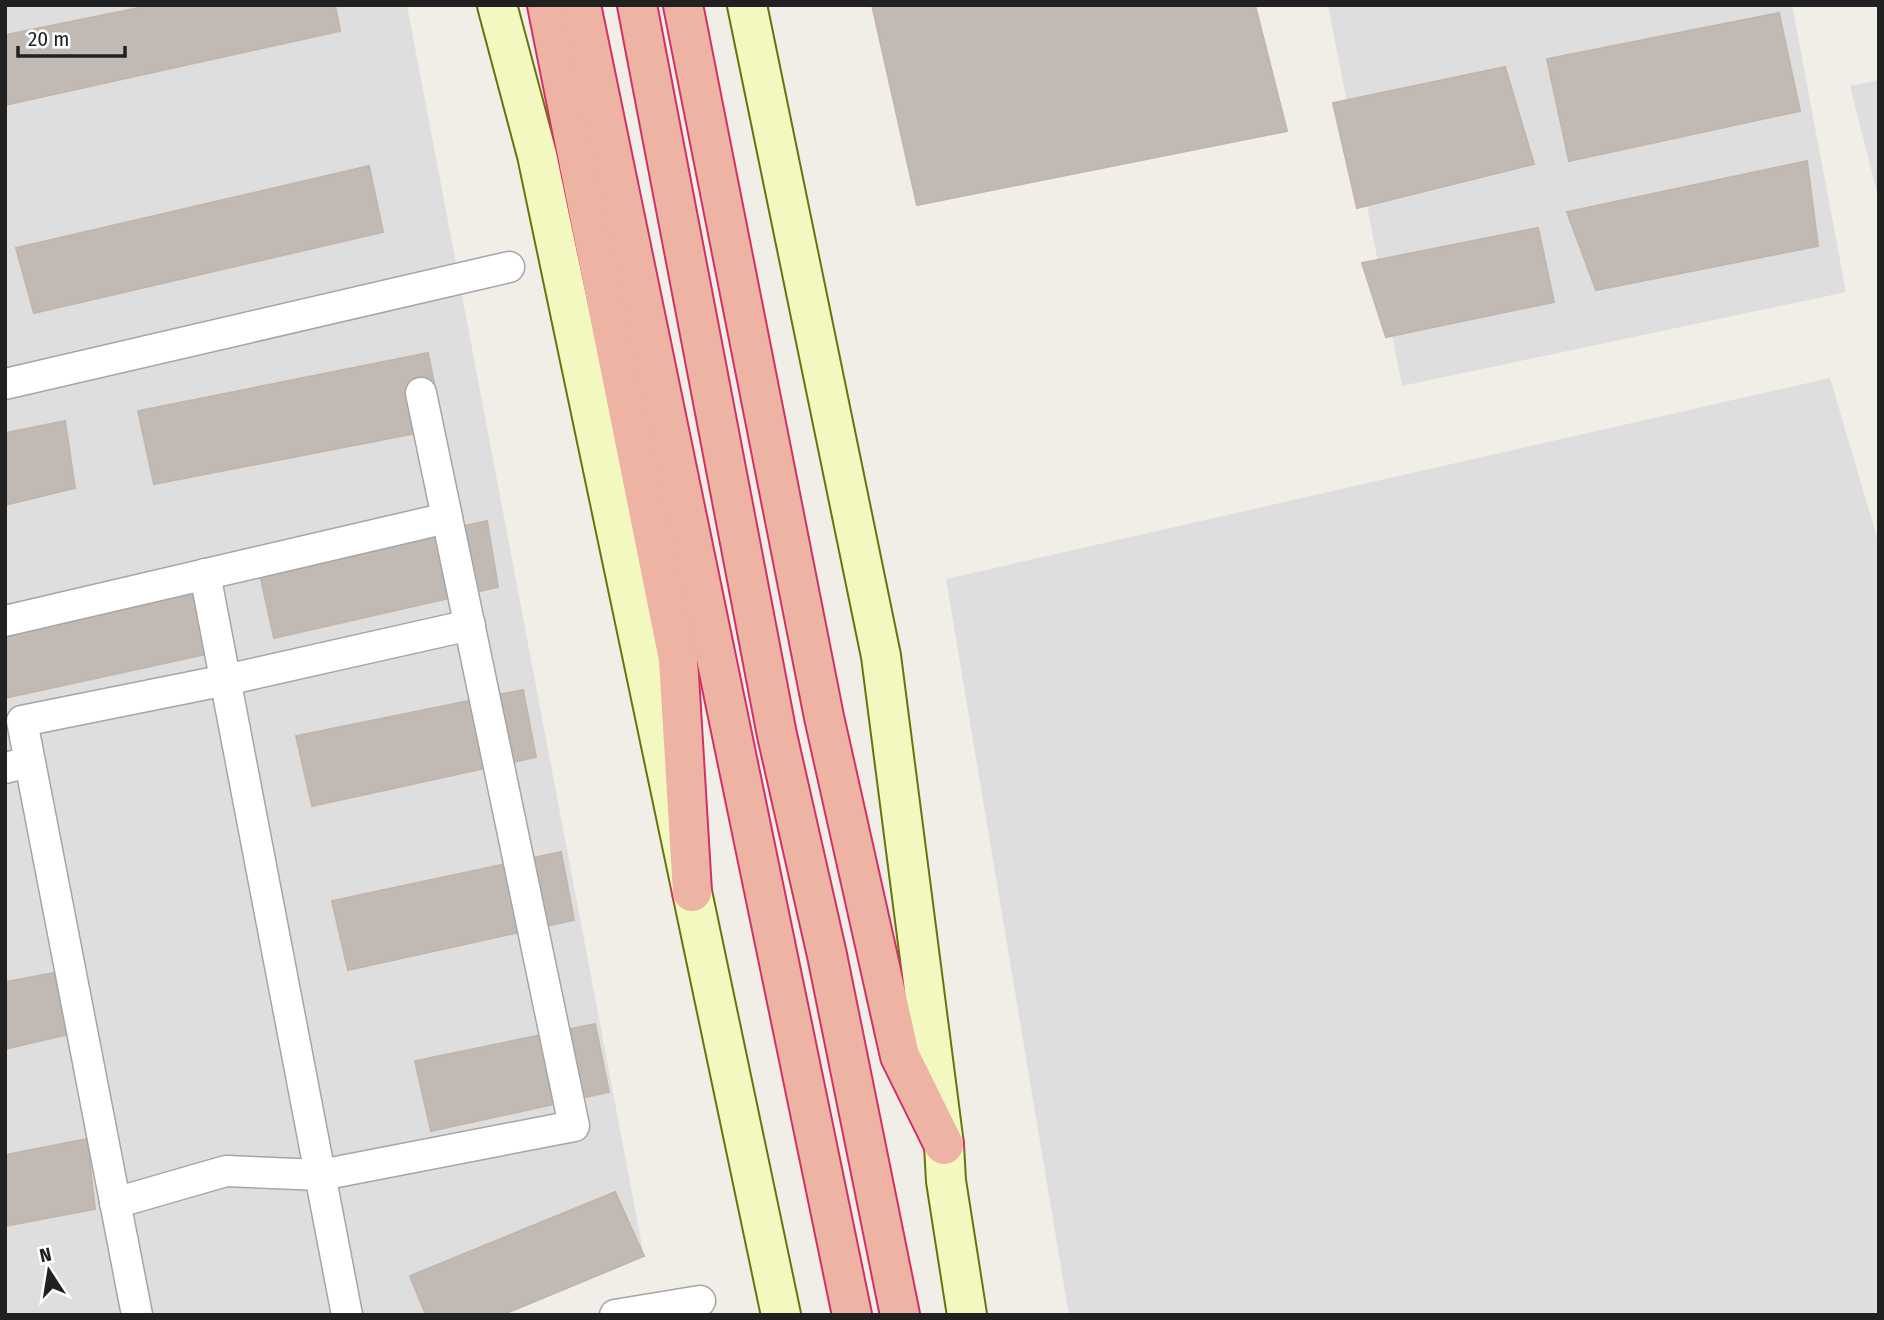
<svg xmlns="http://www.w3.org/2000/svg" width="1884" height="1320" font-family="'Fira Sans Condensed',sans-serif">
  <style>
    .residential { fill: #dfdede }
    .building { fill: #c1bab4; stroke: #c2b5ab; stroke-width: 2 }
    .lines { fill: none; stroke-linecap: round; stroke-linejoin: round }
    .minor-casing { stroke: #a5a5a5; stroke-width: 33 }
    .secondary-casing { stroke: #68740b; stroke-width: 42 }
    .trunk-casing { stroke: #d23167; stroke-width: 42 }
    .minor { stroke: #fff; stroke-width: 30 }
    .secondary { stroke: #f3f7c0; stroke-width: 38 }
    .trunk { stroke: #edb4a4; stroke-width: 38 }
  </style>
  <rect width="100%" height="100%" fill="#f1eee8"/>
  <g class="residential">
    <path d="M5 5H407L644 1256 471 1315H5Z"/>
    <path d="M1328 5H1792L1846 292 1402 386Z"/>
    <path d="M1879 80V200L1850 86Z"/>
    <path d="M1830 378 1879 544V1315H1069L946 579Z"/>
  </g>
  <g class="building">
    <path d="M153 5H335L340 31 5 105V35Z"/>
    <path d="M872 5H1255L1287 131 917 205Z"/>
    <path d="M1779 13 1800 111 1569 161 1547 59Z"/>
    <path d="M1505 67 1534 164 1357 208 1333 103Z"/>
    <path d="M1807 161 1818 246 1596 290 1567 212Z"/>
    <path d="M369 166 383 232 34 313 16 248Z"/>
    <path d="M1538 228 1554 302 1386 337 1362 263Z"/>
    <path d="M428 353 443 428 154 484 138 411Z"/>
    <path d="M65 421 75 488 5 505V433Z"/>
    <path d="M487 521 498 587 274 638 259 570Z"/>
    <path d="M212 586 225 650 5 698V630Z"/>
    <path d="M523 690 536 757 312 806 296 736Z"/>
    <path d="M561 852 574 920 348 970 332 901Z"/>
    <path d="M54 973 69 1034 5 1049V982Z"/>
    <path d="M595 1024 609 1092 431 1131 415 1061Z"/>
    <path d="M87 1139 95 1209 5 1226V1155Z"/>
    <path d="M615 1192 644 1256 502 1315H426L410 1276Z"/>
  </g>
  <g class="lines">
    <g class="minor-casing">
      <g id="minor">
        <path d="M5 384 509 267"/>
        <path d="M205 574 347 1315"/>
        <path d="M5 621 447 518"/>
        <path d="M5 768 29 762"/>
        <path d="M115 1203 226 1171 321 1175 574 1126 421 393"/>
        <path d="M137 1315 22 721 226 680 470 625"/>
        <path d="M615 1315 700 1301"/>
      </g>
    </g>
    <g class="secondary-casing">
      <g id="secondary">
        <path d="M497 5 537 155 781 1315"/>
        <path d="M747 5 881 656 944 1145 946 1181 967 1315"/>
      </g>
    </g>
    <g class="trunk-casing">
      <g id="trunk">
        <path d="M547 5 678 659 692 892"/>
        <path d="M581 5 852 1315"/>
        <path d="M637 5 777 735 827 955 900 1315"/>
        <path d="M683 5 824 717 900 1056 944 1145"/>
      </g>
    </g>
    <use href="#minor" class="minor"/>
    <use href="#secondary" class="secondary"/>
    <use href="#trunk" class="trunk"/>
  </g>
  <rect width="1884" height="1320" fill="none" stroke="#212121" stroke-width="14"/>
  <g transform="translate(49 1271) rotate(348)" stroke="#ffffff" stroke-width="5" paint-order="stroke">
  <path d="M0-5L12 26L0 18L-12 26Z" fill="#212121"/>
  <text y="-10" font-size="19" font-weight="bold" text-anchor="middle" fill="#212121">N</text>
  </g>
  <path d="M18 46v10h107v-10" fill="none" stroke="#212121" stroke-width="3.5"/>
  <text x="28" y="46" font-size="21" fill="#212121" stroke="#ffffff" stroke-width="5" paint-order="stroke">20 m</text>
</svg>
